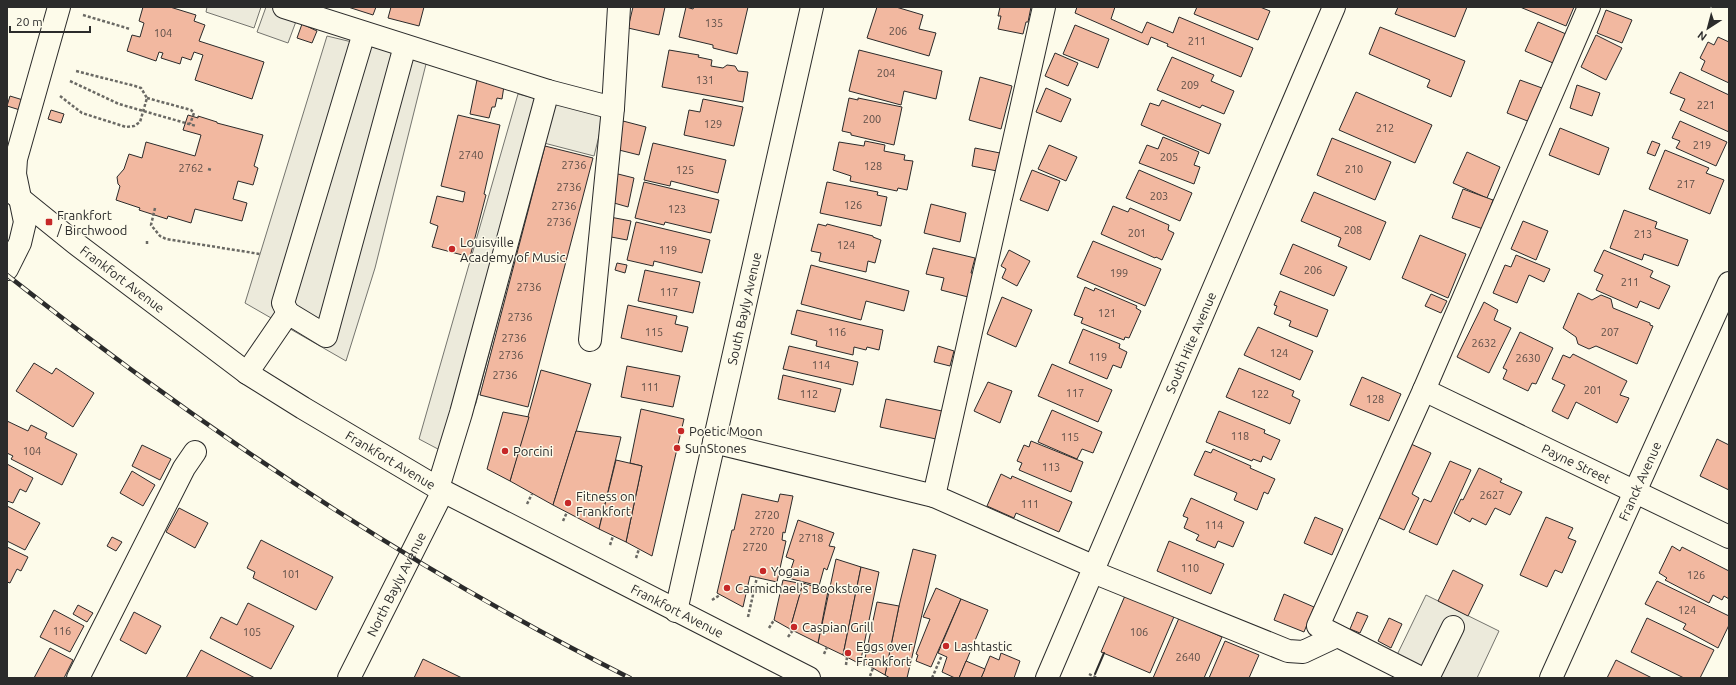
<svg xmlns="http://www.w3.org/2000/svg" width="1736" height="685" font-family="Ubuntu,sans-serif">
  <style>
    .parking { fill: #eceadb; stroke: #74746e }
    .building { fill: #f2b8a0; stroke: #2b2b2b }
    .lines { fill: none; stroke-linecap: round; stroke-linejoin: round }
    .minor-casing { stroke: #2b2b2b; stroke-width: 24 }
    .major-casing { stroke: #2b2b2b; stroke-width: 24 }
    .path { stroke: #6a6964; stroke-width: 2.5; stroke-dasharray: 3 2; stroke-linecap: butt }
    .minor { stroke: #fdfbea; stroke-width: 22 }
    .major { stroke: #fdfbea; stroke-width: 22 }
    .rail-casing { stroke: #2b2b2b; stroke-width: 4.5 }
    .rail { stroke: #fdfbea; stroke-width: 3; stroke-dasharray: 9; stroke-linecap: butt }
    .wall { stroke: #2b2b2b; stroke-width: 2 }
    .poi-dot { fill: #c62828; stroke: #fdfbea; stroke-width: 1.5 }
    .labels { text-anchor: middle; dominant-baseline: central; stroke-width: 3; stroke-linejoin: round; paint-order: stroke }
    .number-label { font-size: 11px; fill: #5d4e48 }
    .poi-label { font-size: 13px; fill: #2b2b2b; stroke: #fdfbea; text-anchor: start }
    .street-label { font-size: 13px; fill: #2b2b2b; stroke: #fdfbea }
  </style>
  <rect width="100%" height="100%" fill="#fdfbea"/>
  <g class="parking">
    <path d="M207 7H261L254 28 206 12Z"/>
    <path d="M266 7H271L298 16 288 43 257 32Z"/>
    <path d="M327 36 427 60 375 268 346 361 245 303Z"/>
    <path d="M518 94 604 116 594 156 544 143 476 403 453 457 419 439Z"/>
    <path d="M1426 595 1499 631 1477 678H1439L1396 657Z"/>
  </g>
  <g class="building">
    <path d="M143 7H170L196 15 194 21 205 25 199 41 264 62 252 99 195 80 203 55 194 52 191 60 182 57 180 64 161 58 163 53 159 52 156 61 127 51 132 35 140 37 144 23 139 21Z"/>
    <path d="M348 7H376L373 15Z"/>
    <path d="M391 7H424L419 26 388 18Z"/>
    <path d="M633 7H665L659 35 628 28Z"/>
    <path d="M686 7 693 9 694 7H748L737 54 713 48V45L679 37Z"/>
    <path d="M877 7H896L923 15 919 29 936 33 929 56 867 38Z"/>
    <path d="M1000 7H1031L1028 22H1026L1023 34 998 29 1001 16H998Z"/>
    <path d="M1077 7H1115L1111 19 1142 33 1147 22 1173 33 1179 17 1253 48 1241 77 1167 46 1168 44 1151 37 1148 45 1075 13Z"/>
    <path d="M1197 7H1260L1270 11 1258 40 1194 14Z"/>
    <path d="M1398 7H1467L1455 37 1395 14Z"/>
    <path d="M1520 7H1574L1566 26Z"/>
    <path d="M1606 10 1632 20 1622 43 1597 33Z"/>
    <path d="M1538 22 1566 34 1553 63 1525 51Z"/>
    <path d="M302 24 317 31 312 43 297 38Z"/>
    <path d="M1075 25 1109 39 1098 68 1063 54Z"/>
    <path d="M1380 27 1465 61 1451 97 1427 87 1430 80 1369 54Z"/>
    <path d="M1596 35 1622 48 1606 80 1581 67Z"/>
    <path d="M1718 37 1729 42V83L1701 70 1705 61 1700 58 1708 42 1714 45Z"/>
    <path d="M669 50 699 55 698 57 712 60 711 66 723 68 727 65 735 66 738 71 748 72 743 102 662 87Z"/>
    <path d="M859 50 942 71 936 99 904 91 901 105 849 91Z"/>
    <path d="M1055 53 1078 63 1068 86 1045 76Z"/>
    <path d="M1172 57 1214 75 1211 81 1234 91 1224 114 1202 105 1200 108 1157 90Z"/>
    <path d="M1680 72 1729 95V132L1680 110 1685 99 1670 93Z"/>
    <path d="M980 77 1012 86 1001 129 969 120Z"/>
    <path d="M477 80 504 86 502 99 497 98 495 107H492L489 118 470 114Z"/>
    <path d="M1520 80 1542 88 1530 122 1507 113Z"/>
    <path d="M1577 85 1600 93 1592 116 1570 108Z"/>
    <path d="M1046 88 1071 99 1061 122 1036 112Z"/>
    <path d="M1356 92 1432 125 1415 163 1339 130Z"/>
    <path d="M10 96 23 100 20 110 7 106Z"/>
    <path d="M849 98 858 100V98L902 107 894 145 851 135V133L842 131Z"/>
    <path d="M703 99 743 107 734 146 684 135 689 110 700 112Z"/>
    <path d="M1162 100 1221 124 1209 154 1141 125 1150 103 1159 106Z"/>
    <path d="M51 110 64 114 61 123 48 119Z"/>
    <path d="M188 115 198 118V116L217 122V123L263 135 254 166 258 168 253 185 238 181 233 199 247 203 242 221 195 209 191 223 168 216 167 219 139 210 140 208 116 200 120 186 118 184 117 177 124 169 129 154 142 158 146 142 195 156 201 135 183 130Z"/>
    <path d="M458 115 500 125 484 194 486 195 470 257 432 247 438 226 430 223 437 196 463 202 465 192 441 186Z"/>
    <path d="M623 121 646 127 639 155 615 149Z"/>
    <path d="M1680 121 1727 142 1716 166 1676 148 1680 141 1672 138Z"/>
    <path d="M1560 128 1609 148 1599 175 1549 155Z"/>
    <path d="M1163 137 1199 152 1194 165 1200 167 1194 184 1139 163 1147 145 1158 149Z"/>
    <path d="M1332 138 1391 162 1375 200 1317 175Z"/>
    <path d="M865 141 885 145 884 151 905 155 904 160 913 161 907 190 898 188 897 191 850 181 851 176 833 170 839 142 864 146Z"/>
    <path d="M1652 141 1660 144 1655 156 1647 153Z"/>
    <path d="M653 143 726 160 718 193 671 181 670 186 644 180Z"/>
    <path d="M1049 145 1077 157 1066 181 1038 169Z"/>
    <path d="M545 146 593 158 528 407 480 395Z"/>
    <path d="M975 148 1000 153 997 171 972 166Z"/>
    <path d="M1665 150 1709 168 1706 173 1724 180 1710 214 1649 189Z"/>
    <path d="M1467 152 1500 167 1487 198 1453 183Z"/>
    <path d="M1032 170 1060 181 1048 211 1020 200Z"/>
    <path d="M1139 170 1192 193 1180 221 1126 198Z"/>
    <path d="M614 173 634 178 628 207 607 201Z"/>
    <path d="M644 182 719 200 711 233 665 222 664 225 635 218Z"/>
    <path d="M827 182 878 192 877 195 887 197 881 226 820 213Z"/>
    <path d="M1463 189 1493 200 1483 229 1452 218Z"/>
    <path d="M1314 192 1386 222 1370 260 1338 246 1341 238 1301 221Z"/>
    <path d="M931 204 966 213 960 242 924 233Z"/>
    <path d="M1113 206 1128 212 1130 208 1169 225 1168 230 1174 233 1162 260 1156 257 1155 258 1101 234Z"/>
    <path d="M1624 210 1657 222 1655 228 1688 240 1678 266 1644 254 1642 260 1610 248Z"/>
    <path d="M610 217 631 221 627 240 606 236Z"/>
    <path d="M1523 221 1548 231 1536 260 1511 249Z"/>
    <path d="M636 222 710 240 702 273 654 261 653 266 627 260Z"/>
    <path d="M818 224 826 226 827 224 873 236V237L881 240 875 263 868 261 866 272 819 261 821 253 811 251Z"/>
    <path d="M1420 235 1466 254 1448 298 1402 278Z"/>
    <path d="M1093 241 1161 269 1145 306 1077 277Z"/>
    <path d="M1293 244 1347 267 1334 296 1280 274Z"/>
    <path d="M933 248 975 258 971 273 974 274 968 297 941 290 944 278 926 274Z"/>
    <path d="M1009 250 1030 261 1017 286 1002 278 1006 269 1001 266Z"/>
    <path d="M1604 250 1653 271 1650 277 1670 286 1659 309 1640 301 1637 308 1596 290 1603 275 1594 271Z"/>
    <path d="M1516 255 1550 269 1544 282 1529 275 1517 303 1493 293 1505 265 1511 267Z"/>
    <path d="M617 263 627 265 625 273 615 270Z"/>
    <path d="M811 265 909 291 904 311 866 301 861 320 801 304Z"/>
    <path d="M645 270 700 282 693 313 638 301Z"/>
    <path d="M1085 287 1094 291 1095 288 1137 306 1136 308 1141 311 1129 338 1125 337 1124 340 1081 323 1083 318 1074 315Z"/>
    <path d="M1280 291 1328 310 1317 337 1289 326 1291 321 1274 314 1277 306 1274 305Z"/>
    <path d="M1578 293 1592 300 1601 295 1611 299 1613 308 1650 323V325L1653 326 1637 364 1596 346 1589 349 1578 344 1576 337 1563 328Z"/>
    <path d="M1431 294 1447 301 1441 313 1425 306Z"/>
    <path d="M1002 297 1032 310 1016 347 987 334Z"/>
    <path d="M1484 302 1498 310 1494 320 1511 328 1489 373 1457 357Z"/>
    <path d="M628 305 677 316 675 324 688 327 682 352 621 338Z"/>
    <path d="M797 310 883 330 879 350 867 347 866 350 854 347 853 355 816 346 817 341 791 334Z"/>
    <path d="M1258 327 1313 351 1300 380 1244 355Z"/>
    <path d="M1083 329 1120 344 1119 348 1127 352 1121 368 1113 365 1107 379 1069 363Z"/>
    <path d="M1520 332 1553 348 1536 384 1532 383 1528 391 1503 379 1507 370 1503 368Z"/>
    <path d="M789 346 858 362 853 385 783 369Z"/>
    <path d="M938 346 954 351 950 366 934 362Z"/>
    <path d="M1573 354 1627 381 1620 395 1629 398 1617 423 1576 402 1568 419 1552 411 1565 385 1552 379 1563 355 1570 358Z"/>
    <path d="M34 363 52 374 56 368 94 393 73 427 16 391Z"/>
    <path d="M1052 364 1112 390 1098 422 1038 396Z"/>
    <path d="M627 366 680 376 673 407 621 397Z"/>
    <path d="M1239 368 1294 391 1292 396 1300 400 1290 424 1226 397Z"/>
    <path d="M541 370 591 384 553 505 510 481Z"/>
    <path d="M783 375 841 389 835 412 778 399Z"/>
    <path d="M1362 377 1401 394 1389 421 1350 405Z"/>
    <path d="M988 382 1012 391 1000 423 974 411Z"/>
    <path d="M886 399 942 411 936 439 880 427Z"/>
    <path d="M641 409 684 419 652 556 626 542 642 466 630 463Z"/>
    <path d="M1052 410 1102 432 1093 453 1082 449 1077 459 1038 442Z"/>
    <path d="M1219 411 1265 430 1264 433 1280 440 1271 460 1263 456 1261 462 1253 459 1252 461 1206 442Z"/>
    <path d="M503 412 529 417 510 481 487 469Z"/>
    <path d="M7 421 28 431 31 425 47 433 45 438 77 454 62 485 11 459 13 456 7 453Z"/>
    <path d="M576 431 621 437 599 529 553 505Z"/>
    <path d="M1717 439 1729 445V490L1700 476Z"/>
    <path d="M1031 441 1083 462 1071 492 1019 470 1022 463 1017 461 1024 445 1029 447Z"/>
    <path d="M1411 444 1431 453 1412 494 1419 498 1404 530 1377 517Z"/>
    <path d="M142 445 171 459 160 480 132 466Z"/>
    <path d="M1213 449 1251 466 1250 468 1275 479 1268 494 1264 492 1257 510 1234 500 1237 493 1194 475 1205 451 1211 453Z"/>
    <path d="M616 460 642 466 626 542 599 529Z"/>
    <path d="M1450 461 1471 470 1437 545 1409 532 1424 499 1431 502Z"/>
    <path d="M7 464 33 478 26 492 20 489 13 503 7 501Z"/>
    <path d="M1479 468 1502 479 1500 482 1522 492 1510 515 1495 508 1486 525 1472 518 1470 522 1454 513 1461 499 1463 500Z"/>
    <path d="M132 471 155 485 143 506 120 493Z"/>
    <path d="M1001 474 1011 479 1012 476 1072 502 1059 532 1016 513 1014 518 987 506Z"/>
    <path d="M742 494 778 502 780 494 793 496 785 533 783 532 782 540 786 541 777 582 750 576 743 607 717 593 732 530H734Z"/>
    <path d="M1191 498 1244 522 1233 547 1218 541 1215 548 1196 540 1199 535 1184 528 1188 518 1183 516Z"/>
    <path d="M7 506 40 523 25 550 7 541Z"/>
    <path d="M179 508 208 523 195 548 166 532Z"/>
    <path d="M1315 517 1343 529 1332 555 1304 543Z"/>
    <path d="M1546 517 1573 528 1568 538 1576 541 1562 573 1555 570 1547 587 1520 575Z"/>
    <path d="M798 520 834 533 829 546 835 547 827 570 824 568 819 586 788 578 794 560 786 557Z"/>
    <path d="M112 537 122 542 116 551 107 546Z"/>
    <path d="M261 540 333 577 316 610 253 578 255 572 247 568Z"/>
    <path d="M1169 541 1224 564 1211 594 1157 571Z"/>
    <path d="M1672 546 1680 551 1682 547 1729 571V599L1724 596 1722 600 1713 595 1709 603 1665 580 1667 578 1659 573Z"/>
    <path d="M7 547 28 557 21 571 17 569 10 583 7 582Z"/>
    <path d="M913 549 936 555 907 678H890L885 675 899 606Z"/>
    <path d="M836 559 861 567 843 655 818 643Z"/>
    <path d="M861 567 879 572 860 664 843 655Z"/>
    <path d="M1453 570 1483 585 1468 616 1438 601Z"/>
    <path d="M783 580 803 584 790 629 774 620Z"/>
    <path d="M1657 581 1729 616V625L1718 648 1683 629 1686 624 1645 604Z"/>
    <path d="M803 583 828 591 818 643 790 629Z"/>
    <path d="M936 588 961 599 931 667 916 661 918 655 916 654 930 619 923 617Z"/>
    <path d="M1127 591 1176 612 1150 673 1101 652Z"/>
    <path d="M1284 594 1314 607 1304 632 1274 620Z"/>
    <path d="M961 599 988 610 959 678H955L942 672 947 657 938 653Z"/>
    <path d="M877 602 899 606 885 675 864 663Z"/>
    <path d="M248 603 294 626 271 669 210 638 221 617 237 625Z"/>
    <path d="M78 605 93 613 87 622 73 614Z"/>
    <path d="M54 610 84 626 70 652 40 637Z"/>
    <path d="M134 612 161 626 146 654 120 640Z"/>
    <path d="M1357 612 1368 616 1360 633 1350 629Z"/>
    <path d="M1179 618 1222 637 1204 678H1153Z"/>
    <path d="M1389 618 1402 624 1391 648 1378 641Z"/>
    <path d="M1647 618 1714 650 1700 678H1684L1631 652Z"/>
    <path d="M1225 641 1259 655 1249 678H1209Z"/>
    <path d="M50 648 73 660 64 678H34Z"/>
    <path d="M201 650 255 678H186Z"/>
    <path d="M1001 653 1020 661 1014 678H981L990 656 999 660Z"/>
    <path d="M423 659 462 678H414Z"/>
    <path d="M1616 660 1652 678H1607Z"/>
    <path d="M966 661 985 669 981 678H959Z"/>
  </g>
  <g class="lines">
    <g class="minor-casing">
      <g id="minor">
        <path d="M284 7 548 91 613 108 619 7"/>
        <path d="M7 269 20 243 25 222 15 174 16 159 59 7"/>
        <path d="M288 313 283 303 364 33"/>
        <path d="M590 340 613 108"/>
        <path d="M247 373 288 313 326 336 405 46"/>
        <path id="s1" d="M1424 390 1729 537"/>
        <path d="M714 442 934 496 1044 7"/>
        <path d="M438 488 461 413 548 91"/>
        <path d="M934 496 1095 567"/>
        <path d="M1093 572 1288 651 1303 652 1337 636"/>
        <path id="s2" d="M676 611 812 7"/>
        <path d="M78 678 184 468 195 452"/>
        <path id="s3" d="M349 678 443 491"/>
        <path id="s4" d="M1047 678 1334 7"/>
        <path d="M1421 678 1318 626 1424 390 1589 7"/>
        <path d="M1428 678 1453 627"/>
        <path id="s5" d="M1551 678 1729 283"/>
      </g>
    </g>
    <g class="major-casing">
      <g id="major">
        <path id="s6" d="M7 188 75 243 247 373 303 408 443 491 809 678"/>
      </g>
    </g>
    <g class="path">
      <path d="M83 15 130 29"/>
      <path d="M70 81 119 104 196 126"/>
      <path d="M60 96 82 113 126 127 134 126 140 122 147 98 141 88 135 86 76 71"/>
      <path d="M147 98 191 110 194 113 190 124"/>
      <path d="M208 169 212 170"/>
      <path d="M155 208 151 225 160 236 166 239 260 254"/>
      <path d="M147 244V240"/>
      <path d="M527 504 532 494"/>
      <path d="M563 521 567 512"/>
      <path d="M610 545 613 536"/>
      <path d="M636 558 639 549"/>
      <path d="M712 600 720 595"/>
      <path d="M748 617 757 577"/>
      <path d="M769 628 774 620"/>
      <path d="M788 637 793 630 790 629"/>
      <path d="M824 654 827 647"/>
      <path d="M846 665 847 657"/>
      <path d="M1089 674 1097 678"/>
      <path d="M870 676 873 668"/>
      <path d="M932 678 942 655"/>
    </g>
    <use href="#minor" class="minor"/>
    <use href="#major" class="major"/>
    <g class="rail-casing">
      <path id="rail" d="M7 275C202 429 408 567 630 678"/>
    </g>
    <use href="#rail" class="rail"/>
    <path class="wall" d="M1095 674 1104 653"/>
  </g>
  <g class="poi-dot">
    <rect x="45" y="218" width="8" height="8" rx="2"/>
    <circle cx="452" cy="249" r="4"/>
    <circle cx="681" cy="431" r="4"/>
    <circle cx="677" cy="448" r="4"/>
    <circle cx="505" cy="451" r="4"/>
    <circle cx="568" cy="503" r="4"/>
    <circle cx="763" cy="571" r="4"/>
    <circle cx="727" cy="588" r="4"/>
    <circle cx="794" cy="627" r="4"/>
    <circle cx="946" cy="646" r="4"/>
    <circle cx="848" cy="653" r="4"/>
  </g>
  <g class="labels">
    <g class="number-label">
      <text x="714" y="23">135</text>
      <text x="898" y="31">206</text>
      <text x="163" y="33">104</text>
      <text x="1197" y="41">211</text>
      <text x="886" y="73">204</text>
      <text x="705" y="80">131</text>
      <text x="1190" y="85">209</text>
      <text x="1706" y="105">221</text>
      <text x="872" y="119">200</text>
      <text x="713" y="124">129</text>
      <text x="1385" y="128">212</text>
      <text x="1702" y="145">219</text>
      <text x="471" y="155">2740</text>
      <text x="1169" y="157">205</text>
      <text x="574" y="165">2736</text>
      <text x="873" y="166">128</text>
      <text x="191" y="168">2762</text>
      <text x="1354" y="169">210</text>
      <text x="685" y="170">125</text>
      <text x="1686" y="184">217</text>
      <text x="569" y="187">2736</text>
      <text x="1159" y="196">203</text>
      <text x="853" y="205">126</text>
      <text x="564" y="206">2736</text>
      <text x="677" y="209">123</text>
      <text x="559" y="222">2736</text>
      <text x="1353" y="230">208</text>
      <text x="1137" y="233">201</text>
      <text x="1643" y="234">213</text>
      <text x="846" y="245">124</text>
      <text x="668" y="250">119</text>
      <text x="1313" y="270">206</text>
      <text x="1119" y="273">199</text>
      <text x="1630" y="282">211</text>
      <text x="529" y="287">2736</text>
      <text x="669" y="292">117</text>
      <text x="1107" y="313">121</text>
      <text x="520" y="317">2736</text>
      <text x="654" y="332">115</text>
      <text x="837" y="332">116</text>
      <text x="1610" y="332">207</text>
      <text x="514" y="338">2736</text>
      <text x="1484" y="343">2632</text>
      <text x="1279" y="353">124</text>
      <text x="511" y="355">2736</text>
      <text x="1098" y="357">119</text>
      <text x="1528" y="358">2630</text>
      <text x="821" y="365">114</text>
      <text x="505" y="375">2736</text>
      <text x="650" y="387">111</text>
      <text x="1593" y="390">201</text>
      <text x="1075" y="393">117</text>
      <text x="809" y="394">112</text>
      <text x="1260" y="394">122</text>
      <text x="1375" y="399">128</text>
      <text x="1240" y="436">118</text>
      <text x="1070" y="437">115</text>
      <text x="32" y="451">104</text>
      <text x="1051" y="467">113</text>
      <text x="1492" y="495">2627</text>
      <text x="1030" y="504">111</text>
      <text x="767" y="515">2720</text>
      <text x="1214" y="525">114</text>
      <text x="762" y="531">2720</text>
      <text x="811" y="538">2718</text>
      <text x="755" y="547">2720</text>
      <text x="1190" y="568">110</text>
      <text x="291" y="574">101</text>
      <text x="1696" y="575">126</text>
      <text x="1687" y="610">124</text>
      <text x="62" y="631">116</text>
      <text x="252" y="632">105</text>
      <text x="1139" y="632">106</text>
      <text x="1188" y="657">2640</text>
    </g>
    <g class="poi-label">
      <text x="57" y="215">Frankfort<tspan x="57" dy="15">/ Birchwood</tspan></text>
      <text x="460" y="242">Louisville<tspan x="460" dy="15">Academy of Music</tspan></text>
      <text x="689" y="431">Poetic Moon</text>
      <text x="685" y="448">SunStones</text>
      <text x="513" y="451">Porcini</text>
      <text x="576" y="496">Fitness on<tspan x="576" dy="15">Frankfort</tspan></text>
      <text x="771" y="571">Yogaia</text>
      <text x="735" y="588">Carmichael's Bookstore</text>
      <text x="802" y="627">Caspian Grill</text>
      <text x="856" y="646">Eggs over<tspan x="856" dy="15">Frankfort</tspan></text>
      <text x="954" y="646">Lashtastic</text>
    </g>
    <g class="street-label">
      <text stroke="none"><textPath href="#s6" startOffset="147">Frankfort Avenue</textPath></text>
      <text stroke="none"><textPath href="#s2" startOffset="310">South Bayly Avenue</textPath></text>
      <text stroke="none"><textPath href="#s4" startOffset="365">South Hite Avenue</textPath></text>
      <text stroke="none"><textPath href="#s6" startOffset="471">Frankfort Avenue</textPath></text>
      <text stroke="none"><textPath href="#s1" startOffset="169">Payne Street</textPath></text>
      <text stroke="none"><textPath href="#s5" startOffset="216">Franck Avenue</textPath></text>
      <text stroke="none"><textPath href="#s3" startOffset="105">North Bayly Avenue</textPath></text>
      <text stroke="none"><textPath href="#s6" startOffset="795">Frankfort Avenue</textPath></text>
    </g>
  </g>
  <rect width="1736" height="685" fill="none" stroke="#2b2b2b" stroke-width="16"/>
  <g transform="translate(1708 28) rotate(216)" stroke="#fdfbea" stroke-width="3" paint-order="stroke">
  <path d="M0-3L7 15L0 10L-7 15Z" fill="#2b2b2b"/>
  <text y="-6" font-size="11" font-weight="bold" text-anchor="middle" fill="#2b2b2b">N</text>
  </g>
  <path d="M10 26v6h80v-6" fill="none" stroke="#2b2b2b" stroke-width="2"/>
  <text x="16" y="26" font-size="12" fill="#2b2b2b" stroke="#fdfbea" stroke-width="3" paint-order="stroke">20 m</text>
</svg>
